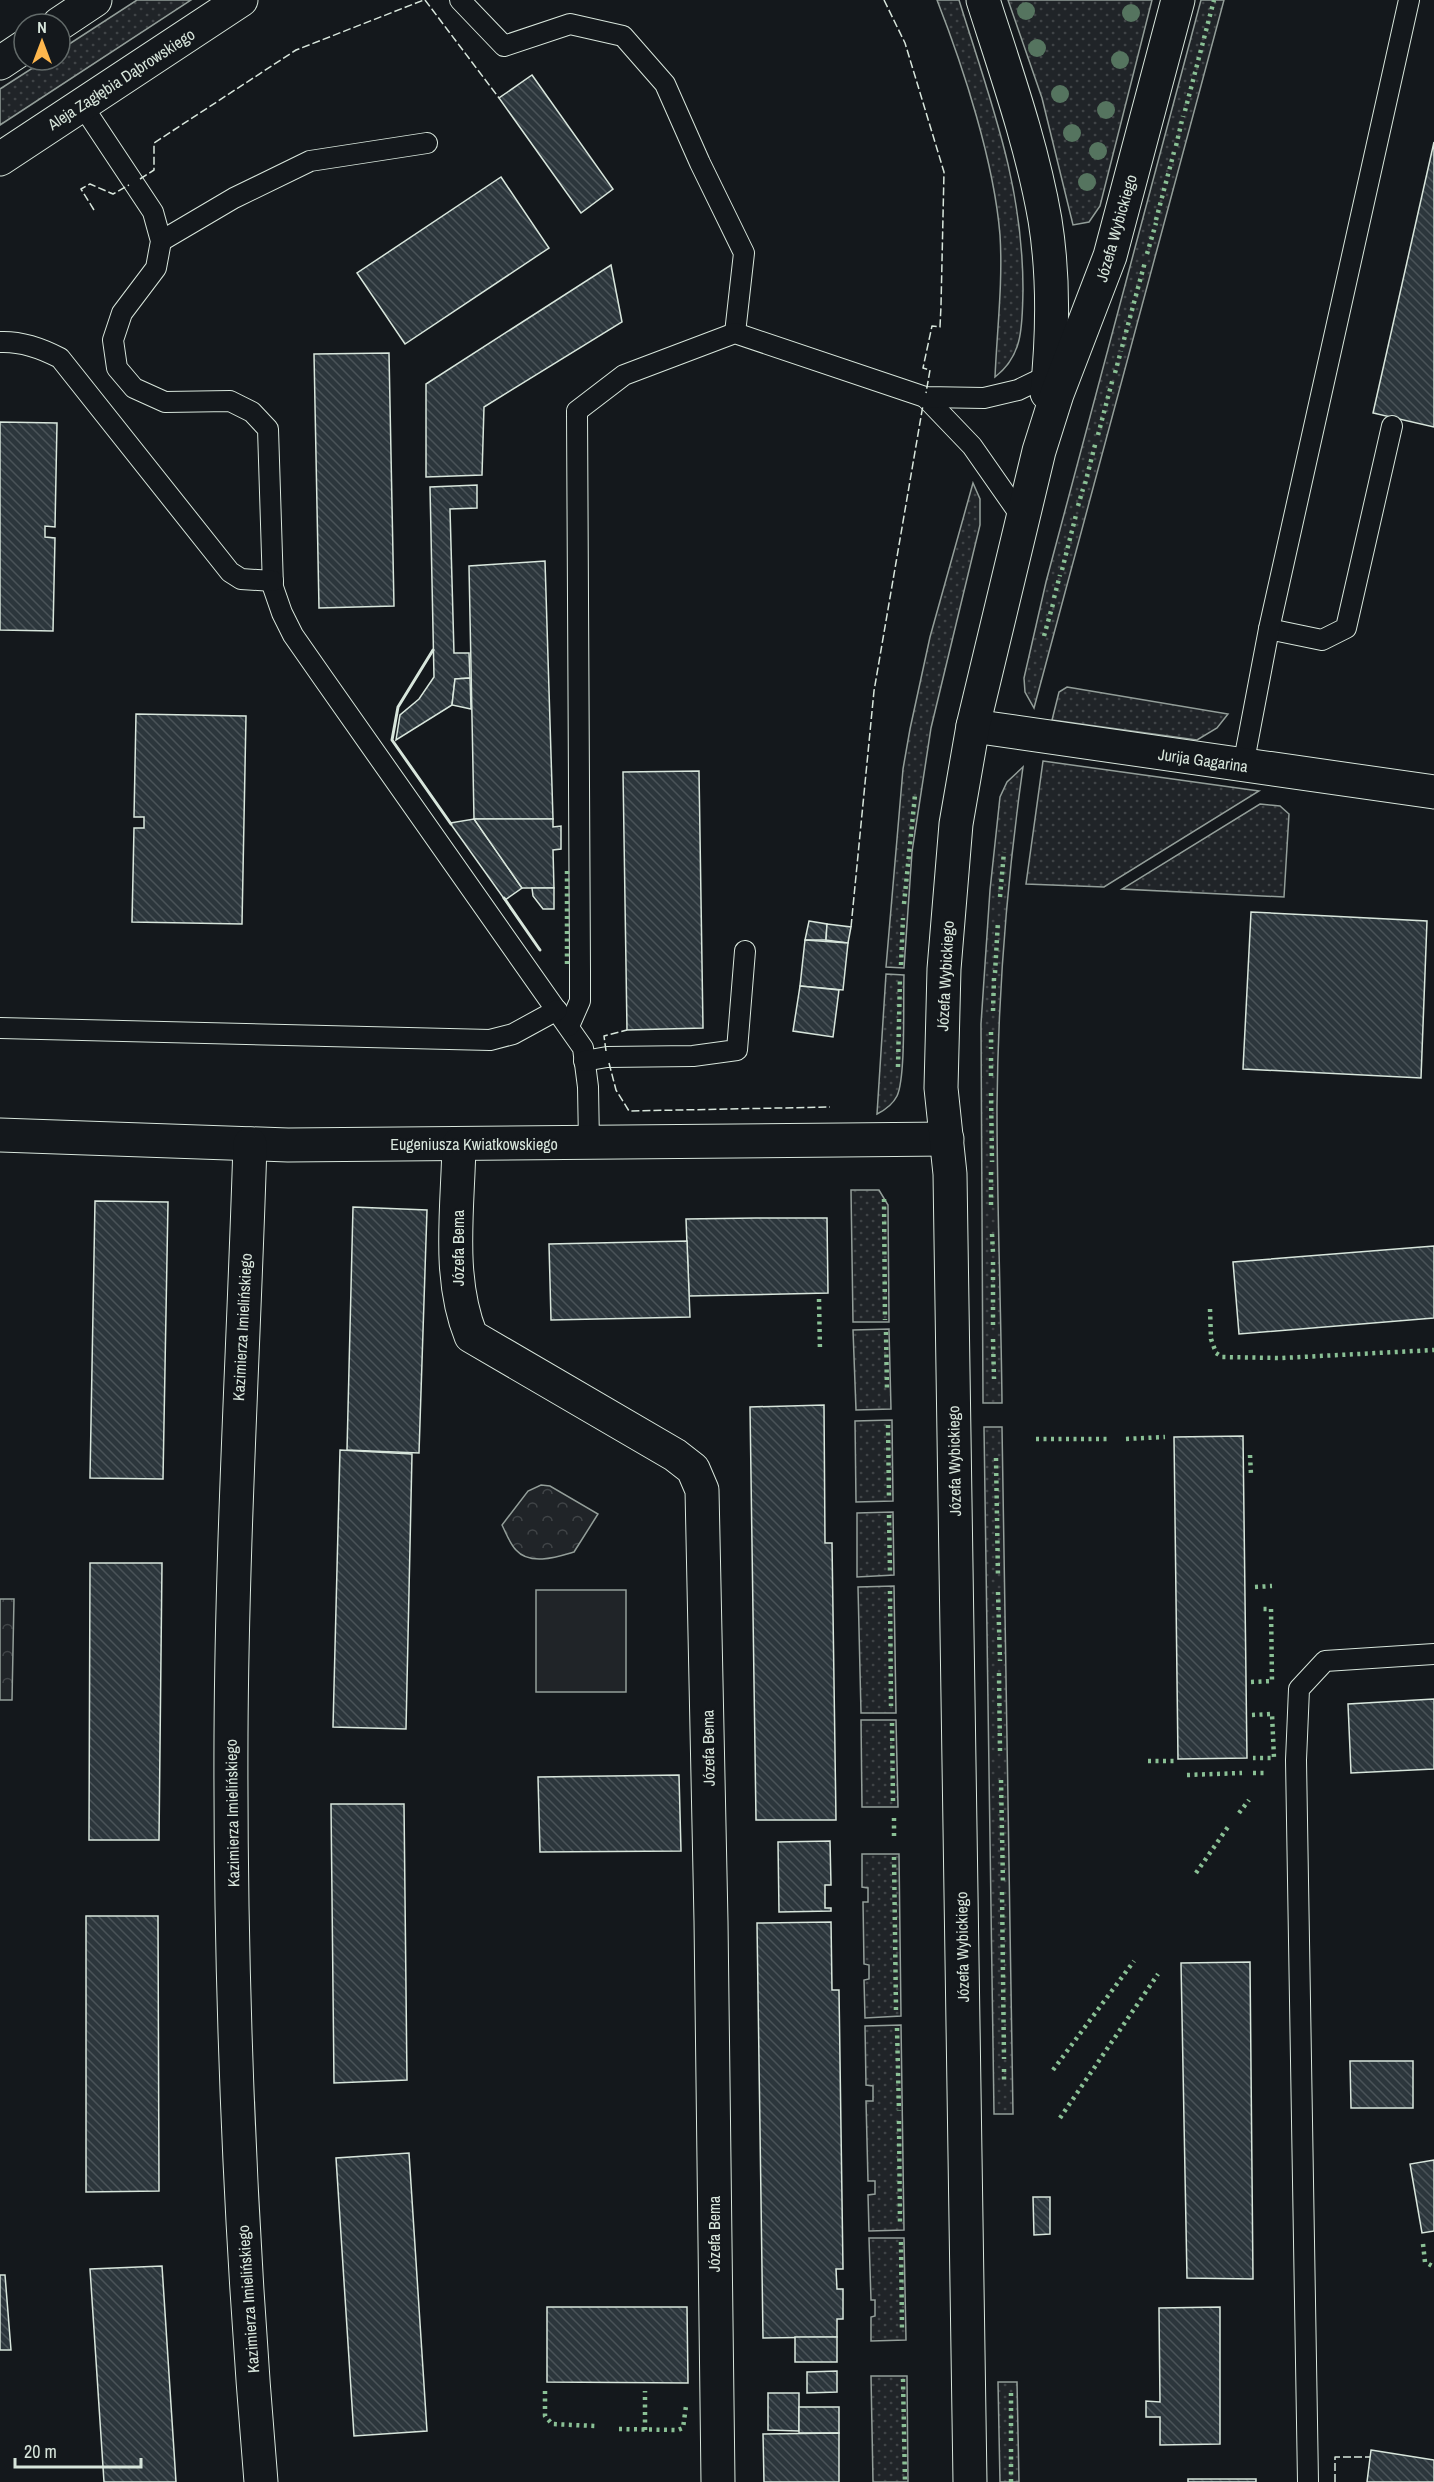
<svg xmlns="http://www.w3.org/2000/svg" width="1434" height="2482" font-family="'Archivo Narrow',sans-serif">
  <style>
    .grass { fill: url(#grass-dots); stroke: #939e99; stroke-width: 1.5 }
    .park { fill: url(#park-crowns); stroke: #939e99; stroke-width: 1.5 }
    .garden { fill: #202428; stroke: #939e99; stroke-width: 1.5 }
    .building { fill: url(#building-back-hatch); stroke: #d8e6dc; stroke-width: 1.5 }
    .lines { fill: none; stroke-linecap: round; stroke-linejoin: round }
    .lane-casing { stroke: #d8e6dc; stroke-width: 22 }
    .street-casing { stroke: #d8e6dc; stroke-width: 35 }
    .secondary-casing { stroke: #d8e6dc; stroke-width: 35 }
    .lane { stroke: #14181c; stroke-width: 20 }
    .street { stroke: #14181c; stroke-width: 33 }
    .secondary { stroke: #14181c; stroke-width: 33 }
    .hedge { stroke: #8ac095; stroke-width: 4.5; stroke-dasharray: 3 4.5; stroke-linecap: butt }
    .fence { stroke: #d8e6dc; stroke-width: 1.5; stroke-dasharray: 8 3; stroke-linecap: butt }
    .wall { stroke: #d8e6dc; stroke-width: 3 }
    .tree { fill: #55745f }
    .labels { text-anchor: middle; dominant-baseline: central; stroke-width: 4.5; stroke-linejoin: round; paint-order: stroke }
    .street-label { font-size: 16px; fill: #d8e6dc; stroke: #14181c }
  </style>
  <defs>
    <pattern id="grass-dots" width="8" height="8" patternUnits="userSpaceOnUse" patternTransform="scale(1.5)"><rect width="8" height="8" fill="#202428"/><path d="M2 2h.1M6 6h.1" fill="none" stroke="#404447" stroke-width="1.8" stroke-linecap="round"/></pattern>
    <pattern id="park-crowns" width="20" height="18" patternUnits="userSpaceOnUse" patternTransform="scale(1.5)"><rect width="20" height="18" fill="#202428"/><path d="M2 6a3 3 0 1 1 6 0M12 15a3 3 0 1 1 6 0" fill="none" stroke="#404447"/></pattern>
    <pattern id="building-back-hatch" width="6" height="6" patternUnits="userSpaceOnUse" patternTransform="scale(1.5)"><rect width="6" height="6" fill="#2c363c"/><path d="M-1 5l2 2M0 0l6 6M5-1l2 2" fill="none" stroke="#4a5358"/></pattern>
  </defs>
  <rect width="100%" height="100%" fill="#14181c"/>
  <g class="grass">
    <path d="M137 0H191L0 125V89L45 60H60V50Z"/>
    <path d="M937 0H959C990 100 1023 183 1023 290 1022 324 1024 355 995 377 997 330 1003 282 1000 235 994 162 964 69 937 0Z"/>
    <path d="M1008 0H1152L1100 206 1089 222 1073 225 1042 98Z"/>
    <path d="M1201 0H1224L1034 708 1025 692 1024 678 1046 582Z"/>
    <path d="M973 483 980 499V525L931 728 912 852 904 968 886 967 903 769 910 729 930 637Z"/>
    <path d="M1067 687 1228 714 1217 728 1197 740 1052 720 1059 692Z"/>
    <path d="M1043 761 1259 791 1104 887 1026 884Z"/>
    <path d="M1023 767C1007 880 998 993 997 1107 997 1206 1001 1305 1002 1403H983L981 1024 990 890 1000 797 1007 782Z"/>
    <path d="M1260 804 1280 806 1289 814 1284 897 1122 889Z"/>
    <path d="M886 974 904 975C903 1000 906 1077 897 1096 893 1104 885 1110 877 1114Z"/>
    <path d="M851 1190H879L888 1205 889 1322H853Z"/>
    <path d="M889 1329 891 1409 856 1410 853 1330Z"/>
    <path d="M892 1420 893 1501 856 1502 855 1421Z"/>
    <path d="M984 1427H1002L1013 2114H994Z"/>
    <path d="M893 1512 894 1575 857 1577V1513Z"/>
    <path d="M894 1586 896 1713H861L858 1587Z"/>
    <path d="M861 1720H896L898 1807H862Z"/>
    <path d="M862 1854H899L901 2016 865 2018 864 1980 869 1979V1965L864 1964 863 1902H868V1888L862 1887Z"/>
    <path d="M901 2025 904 2230 869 2231 868 2195 875 2194V2181H868L866 2101H873V2086L866 2085 865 2026Z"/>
    <path d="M869 2238H904L906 2340 871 2341V2317L875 2316V2300H871Z"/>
    <path d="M871 2376H907L908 2482H873Z"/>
    <path d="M998 2382H1017L1019 2482H1000Z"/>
  </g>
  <g class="park">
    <path d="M541 1485 550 1486 598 1514 574 1552C557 1557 530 1566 516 1550 510 1544 506 1533 502 1525L528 1491Z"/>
    <path d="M0 1599H14L12 1700H0Z"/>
  </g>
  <rect class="garden" x="536" y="1590" width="90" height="102"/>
  <g class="building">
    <path d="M532 75 613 189 581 213 499 98Z"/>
    <path d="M1434 142V427L1373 413Z"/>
    <path d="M501 177 549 248 405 344 357 273Z"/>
    <path d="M611 265 622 322 484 407 482 475 426 477V384Z"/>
    <path d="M389 353 394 606 319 608 314 354Z"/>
    <path d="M0 422 57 423 55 527 45 526V537L55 538 53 631 0 630Z"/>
    <path d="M477 485V508L450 509 454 653H469L470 678 455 679 452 705 396 740 400 715 419 699 434 677 430 487Z"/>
    <path d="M545 561 553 819H474L469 566Z"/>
    <path d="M470 678 471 709 452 705 455 679Z"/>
    <path d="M136 714 246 716 242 924 132 922 134 828H144V817H134Z"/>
    <path d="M699 771 703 1028 627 1030 623 772Z"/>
    <path d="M474 819 522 888 505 900 450 823Z"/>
    <path d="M474 819H553V827L561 826V849L553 850 554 888H522Z"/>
    <path d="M532 888H554V909H543L533 896Z"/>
    <path d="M1251 912 1427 921 1421 1078 1243 1069Z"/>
    <path d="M809 921 827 924 826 940H805Z"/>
    <path d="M827 924 851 927 848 943 826 940Z"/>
    <path d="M805 940 848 943 843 990 800 986Z"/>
    <path d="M800 986 839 990 833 1037 793 1031Z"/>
    <path d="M95 1201 168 1202 163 1479 90 1478Z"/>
    <path d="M353 1207 427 1210 419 1453 347 1450Z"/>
    <path d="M756 1218H827L828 1293 689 1296 686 1219Z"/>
    <path d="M687 1241 690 1317 551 1320 549 1244Z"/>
    <path d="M1434 1246V1318L1239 1334 1233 1262Z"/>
    <path d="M824 1405 825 1543H832L836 1820H756L750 1407Z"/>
    <path d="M1243 1436 1247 1758 1178 1759 1174 1437Z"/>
    <path d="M340 1450 412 1454 406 1729 333 1727Z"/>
    <path d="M90 1563H162L159 1840H89Z"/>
    <path d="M1434 1699V1769L1351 1773 1348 1704Z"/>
    <path d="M679 1775 681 1851 540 1852 538 1777Z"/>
    <path d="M331 1804H404L407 2080 334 2083Z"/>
    <path d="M830 1841 831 1885H825V1908H831V1911L779 1912 778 1842Z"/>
    <path d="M86 1916H158L159 2191 86 2192Z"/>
    <path d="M831 1922 832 1990H839L843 2269H836L837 2289H843V2319H837V2337L763 2338 757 1923Z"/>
    <path d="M1250 1962 1253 2279 1187 2278 1181 1963Z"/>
    <path d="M1350 2061H1413V2108H1351Z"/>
    <path d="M409 2153 427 2431 354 2436 336 2158Z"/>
    <path d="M1434 2160V2231L1422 2233 1410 2164Z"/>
    <path d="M1033 2197H1050V2234L1034 2235Z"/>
    <path d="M162 2266 176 2482H104L90 2269Z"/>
    <path d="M0 2275H5L11 2350H0Z"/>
    <path d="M547 2307H687L688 2383 547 2382Z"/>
    <path d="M1220 2307V2444L1160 2445V2417H1146V2401L1160 2402 1159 2308Z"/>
    <rect x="795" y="2337" width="42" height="25"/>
    <path d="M837 2371V2392L807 2393V2372Z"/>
    <path d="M768 2393H799V2431L768 2430Z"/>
    <rect x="799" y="2407" width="40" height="26"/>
    <path d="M839 2433V2482H764L763 2434Z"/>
    <path d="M1371 2450 1434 2460V2482H1367Z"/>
    <rect x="1188" y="2479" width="68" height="3"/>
  </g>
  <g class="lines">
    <g class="lane-casing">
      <g id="lane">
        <path d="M460 0 504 46 570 24 623 36 665 84 700 163 744 253 735 333"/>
        <path d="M82 105 153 212 161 241 156 268 122 313 113 340 117 368 134 388 165 402 230 401 252 412 268 429 273 587 282 613 293 635 323 678 583 1048 588 1087 589 1143"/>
        <path d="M161 241 234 198 310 161 427 143"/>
        <path d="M0 342C22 341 41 348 60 358L230 572 241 579 273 581"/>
        <path d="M925 397 972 446 1023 519"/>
        <path d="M1269 629 1322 640 1346 628 1392 426"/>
        <path d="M1243 766 1269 629 1409 0"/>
        <path d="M569 1026 580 1001V972L577 411 624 375 735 333 925 397 984 398 1018 390 1049 375"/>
        <path d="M0 1028 490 1040 513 1034 557 1010"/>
        <path d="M584 1061 607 1057 693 1056 737 1050 745 951"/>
        <path d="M1308 2482 1296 1760 1299 1689 1325 1661 1434 1654"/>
      </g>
    </g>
    <g class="street-casing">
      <g id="street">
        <path d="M973 726 1434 792"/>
        <path d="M0 1135 288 1145 947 1139"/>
        <path d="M250 1144C244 1341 232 1538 231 1736 230 1985 240 2234 261 2482"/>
        <path d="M459 1144C458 1207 447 1277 471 1336L675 1455 693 1469 702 1490 711 1921 718 2482"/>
      </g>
    </g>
    <g class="secondary-casing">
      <g id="secondary">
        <path d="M983 0C1006 72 1032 145 1045 220 1054 276 1053 335 1047 393"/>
        <path d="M59 24 95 0"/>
        <path d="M0 63 24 47"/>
        <path d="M0 159 241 0"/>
        <path d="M970 2482 950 1174 941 1088 944 969 956 824 973 726 1039 451 1057 394 1110 256 1178 0"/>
      </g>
    </g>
    <use href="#lane" class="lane"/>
    <use href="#street" class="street"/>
    <use href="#secondary" class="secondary"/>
    <g class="hedge">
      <path d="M1185 111 1214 0"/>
      <path d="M1176 146 1183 116"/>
      <path d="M1156 220 1174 152"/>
      <path d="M1147 254 1156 223"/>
      <path d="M1122 347 1145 262"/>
      <path d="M1115 373 1121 351"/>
      <path d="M1098 435 1113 378"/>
      <path d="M1085 484 1096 441"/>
      <path d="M1078 506 1083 489"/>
      <path d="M1062 570 1076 515"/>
      <path d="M1054 598 1060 575"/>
      <path d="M1044 636 1053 604"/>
      <path d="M567 871V966"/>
      <path d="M1000 897 1004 852"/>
      <path d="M904 904 915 795"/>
      <path d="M901 965 903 918"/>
      <path d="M995 973 998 921"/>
      <path d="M993 1011 994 978"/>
      <path d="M991 1032V1049"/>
      <path d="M898 1067 900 978"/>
      <path d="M991 1076V1056"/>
      <path d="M991 1093 992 1162"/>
      <path d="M991 1172V1207"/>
      <path d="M884 1199 885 1320"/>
      <path d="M992 1234 993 1253"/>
      <path d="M993 1262V1325"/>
      <path d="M819 1299 820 1351"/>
      <path d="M1210 1309 1211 1339 1216 1353 1222 1357 1282 1358 1434 1350"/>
      <path d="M886 1332 887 1390"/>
      <path d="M993 1339 994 1379"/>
      <path d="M888 1425 889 1496"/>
      <path d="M1036 1439H1110"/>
      <path d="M1126 1439 1165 1437"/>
      <path d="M1250 1455 1251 1475"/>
      <path d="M996 1458 998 1578"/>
      <path d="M889 1515 890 1572"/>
      <path d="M1255 1587 1272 1586"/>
      <path d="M890 1591 891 1706"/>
      <path d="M998 1592 1000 1661"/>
      <path d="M999 1673 1000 1751"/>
      <path d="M1251 1682 1272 1681 1271 1609H1261"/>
      <path d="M1252 1715 1272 1714 1274 1758H1253"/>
      <path d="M892 1723 893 1802"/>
      <path d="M1148 1761H1176"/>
      <path d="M1253 1773H1265"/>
      <path d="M1187 1775 1242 1773"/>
      <path d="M1001 1780 1003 1885"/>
      <path d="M1239 1813 1249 1800"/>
      <path d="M894 1818V1840"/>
      <path d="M894 1857 896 2011"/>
      <path d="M1196 1873 1230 1824"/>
      <path d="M1002 1892 1004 2059"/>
      <path d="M897 2028 899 2111"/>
      <path d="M1004 2069V2081"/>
      <path d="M1053 2070 1134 1961"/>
      <path d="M1060 2118 1158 1974"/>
      <path d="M899 2121 900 2224"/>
      <path d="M901 2242 902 2330"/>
      <path d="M1423 2244 1425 2262 1434 2267"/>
      <path d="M903 2379 905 2482"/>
      <path d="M545 2391V2416L552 2424 595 2426"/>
      <path d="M1011 2393V2443"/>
      <path d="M619 2429 678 2430 683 2428 686 2406"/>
      <path d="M645 2430V2391"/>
      <path d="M1011 2449V2482"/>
    </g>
    <g class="fence">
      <path d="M425 0 499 98"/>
      <path d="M884 0 905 43 944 172 941 306 940 327 932 326 923 368 930 370 926 393"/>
      <path d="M140 179 154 170V143L296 50 424 0"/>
      <path d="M94 210 81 189 90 184 113 194 129 185"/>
      <path d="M851 927 874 691 923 405"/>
      <path d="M606 1051 604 1036 627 1030"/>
      <path d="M609 1063 616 1090 629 1111 830 1107"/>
      <path d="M1335 2482V2457H1370"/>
    </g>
    <g class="wall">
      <path d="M433 650 398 707 392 740 451 824"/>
      <path d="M504 898 540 950"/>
    </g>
  </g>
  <g class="tree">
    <circle cx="1026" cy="11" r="9"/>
    <circle cx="1131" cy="13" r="9"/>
    <circle cx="1037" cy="48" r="9"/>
    <circle cx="1120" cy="60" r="9"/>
    <circle cx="1060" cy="94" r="9"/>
    <circle cx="1106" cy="110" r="9"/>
    <circle cx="1072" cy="133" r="9"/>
    <circle cx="1098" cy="151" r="9"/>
    <circle cx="1087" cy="182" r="9"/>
  </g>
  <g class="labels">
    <g class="street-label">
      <text transform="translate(121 79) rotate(-33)">Aleja Zagłębia Dąbrowskiego</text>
      <text transform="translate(1116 228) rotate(-74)">Józefa Wybickiego</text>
      <text transform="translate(1203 760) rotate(8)">Jurija Gagarina</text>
      <text transform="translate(945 976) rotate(-87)">Józefa Wybickiego</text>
      <text x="474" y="1144">Eugeniusza Kwiatkowskiego</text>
      <text transform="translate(458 1248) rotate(-90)">Józefa Bema</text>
      <text transform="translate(242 1327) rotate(-87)">Kazimierza Imielińskiego</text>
      <text transform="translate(954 1461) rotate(-91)">Józefa Wybickiego</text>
      <text transform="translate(708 1748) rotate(-91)">Józefa Bema</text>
      <text transform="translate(232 1813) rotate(-91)">Kazimierza Imielińskiego</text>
      <text transform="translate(962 1947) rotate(-91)">Józefa Wybickiego</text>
      <text transform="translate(714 2234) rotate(-90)">Józefa Bema</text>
      <text transform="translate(248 2299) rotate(-94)">Kazimierza Imielińskiego</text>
    </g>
  </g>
  <g transform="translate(42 42)"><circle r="28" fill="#14181c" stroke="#626a69" stroke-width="1.5"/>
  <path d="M0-4.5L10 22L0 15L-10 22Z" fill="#ffb74d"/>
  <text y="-9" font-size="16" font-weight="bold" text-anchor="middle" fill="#d8e6dc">N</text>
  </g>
  <path d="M15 2458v9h126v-9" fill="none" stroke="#d8e6dc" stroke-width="3"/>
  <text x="24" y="2458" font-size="18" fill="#d8e6dc" stroke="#14181c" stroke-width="4.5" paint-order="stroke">20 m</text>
</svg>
